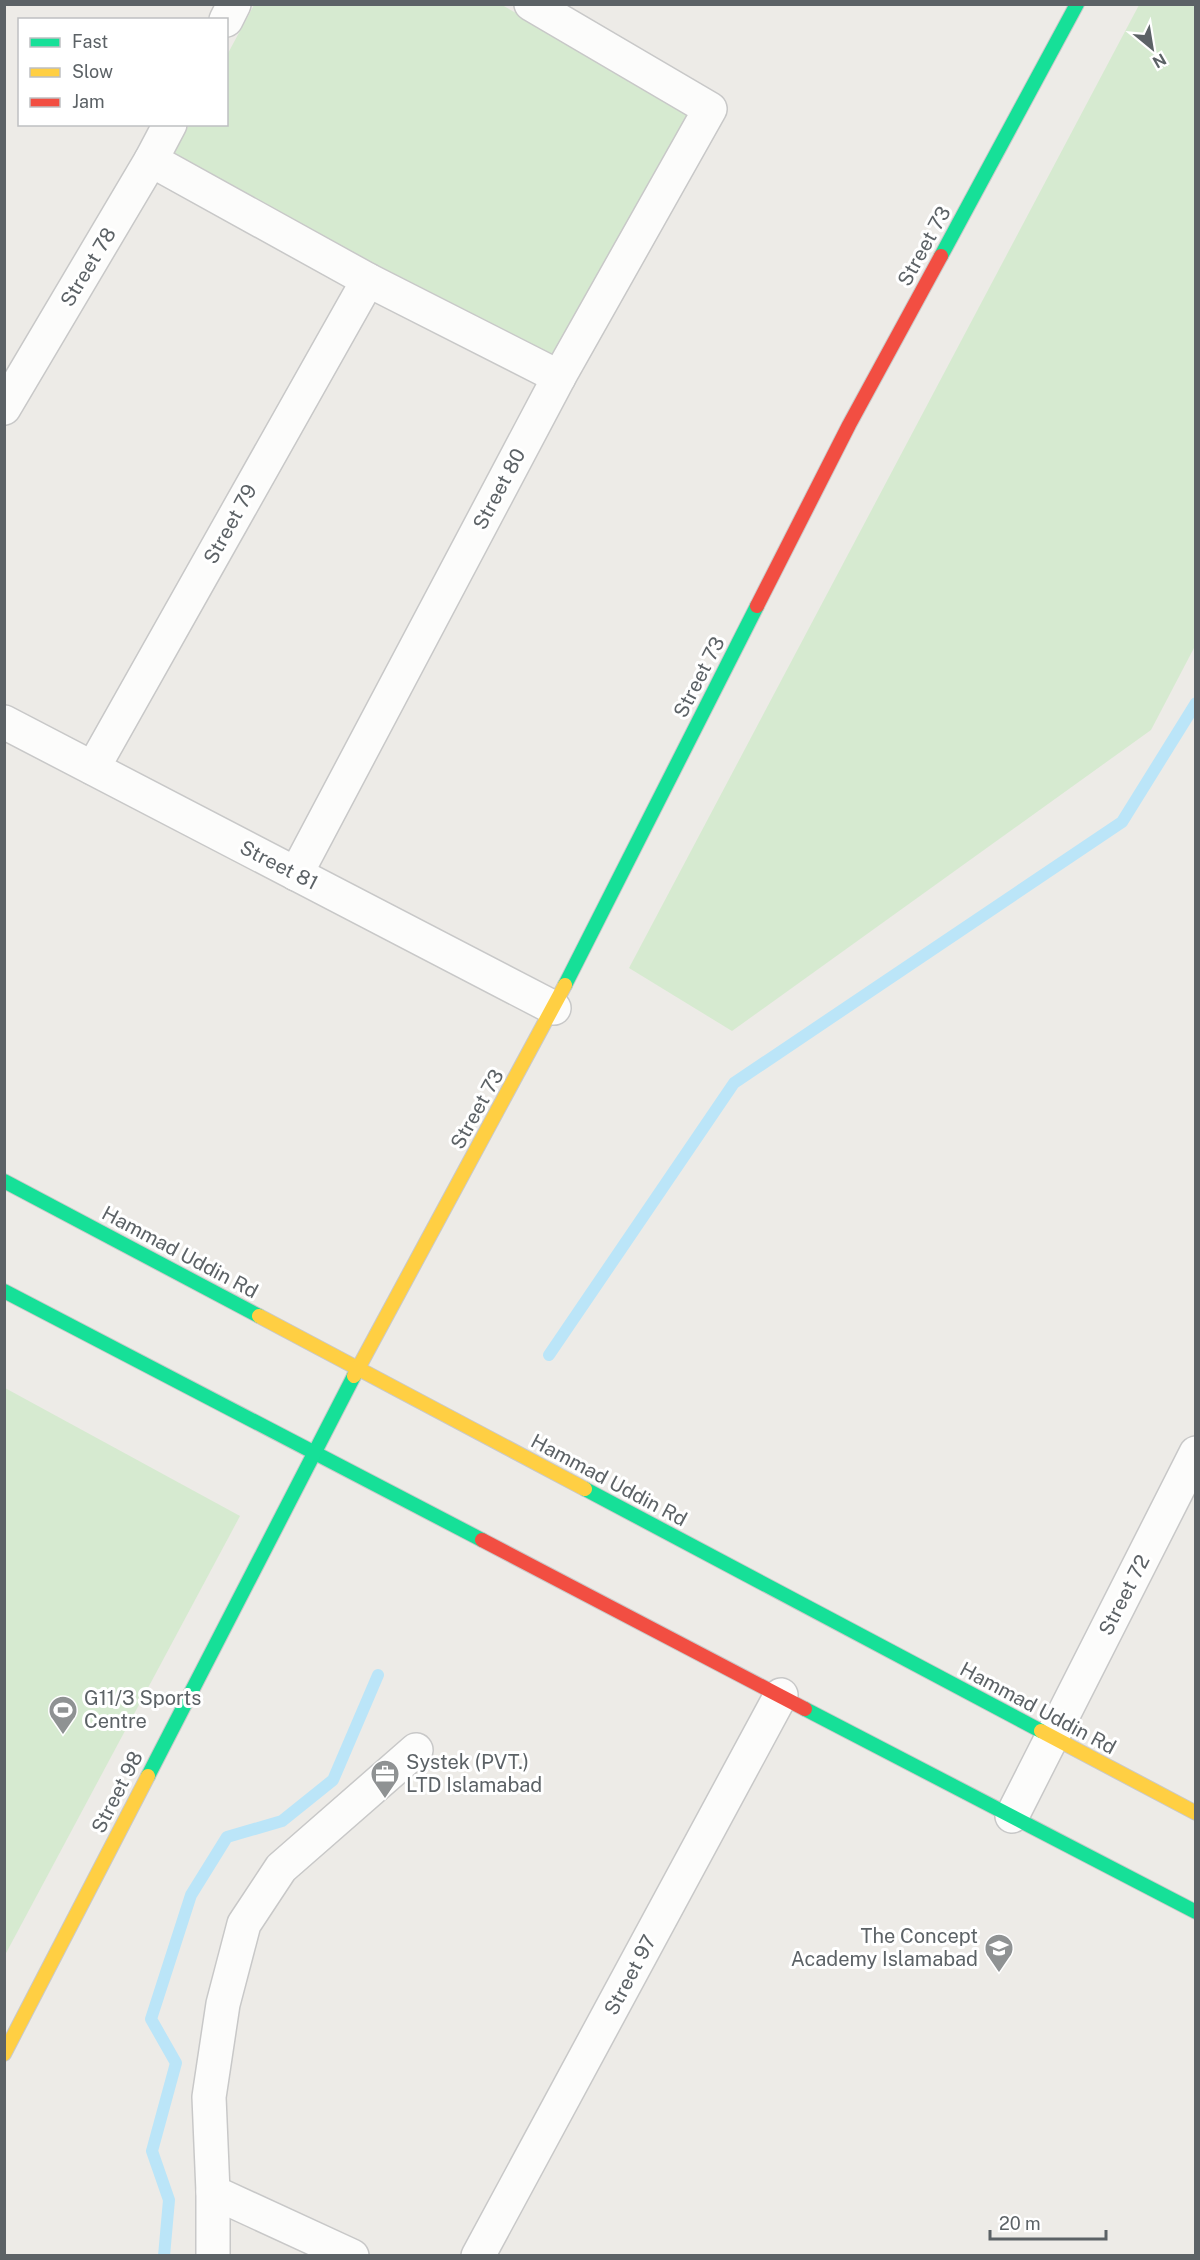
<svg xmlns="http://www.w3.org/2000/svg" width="1200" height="2260" font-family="'Public Sans',sans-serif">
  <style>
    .green { fill: #d6ead0 }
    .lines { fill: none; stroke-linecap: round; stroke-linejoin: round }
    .stream { stroke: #bbe5f8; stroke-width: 12 }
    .street-casing { stroke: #c8c8c8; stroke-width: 36 }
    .fast-casing { stroke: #c9c9c9; stroke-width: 16 }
    .slow-casing { stroke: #c9c9c9; stroke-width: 16 }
    .jam-casing { stroke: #c9c9c9; stroke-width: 16 }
    .street { stroke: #fcfcfb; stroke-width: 33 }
    .fast { stroke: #16e098; stroke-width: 14 }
    .slow { stroke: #ffcf43; stroke-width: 14 }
    .jam { stroke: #f24e42; stroke-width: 14 }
    .labels { text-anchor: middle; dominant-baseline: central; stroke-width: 6; stroke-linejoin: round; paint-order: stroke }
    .street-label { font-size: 20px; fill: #5c6266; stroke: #fff }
    .poi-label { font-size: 20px; fill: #5c6266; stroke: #fff; text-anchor: start }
  </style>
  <rect width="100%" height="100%" fill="#edebe7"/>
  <g class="green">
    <path d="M254 5H502L693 113 557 367 170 159 189 125 226 124 227 55Z"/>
    <path d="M1139 5H1195V646L1151 730 732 1031 629 968Z"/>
    <path d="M5 1388 240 1516 5 1955Z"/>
  </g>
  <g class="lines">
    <g class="stream">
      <path d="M549 1355 734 1083 1122 822 1196 703"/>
      <path d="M164 2256 169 2200 152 2151 176 2063 151 2019 191 1895 227 1837 282 1821 333 1780 378 1675"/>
    </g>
    <g class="street-casing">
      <g id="street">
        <path d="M226 20 234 4"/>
        <path d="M151 160 368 280 559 377"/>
        <path d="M4 408 151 160 170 124"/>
        <path d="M4 722 554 1008"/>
        <path d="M93 768 368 280"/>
        <path d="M296 874 559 377 710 109 531 4"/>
        <path d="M1012 1816 1196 1453"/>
        <path d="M213 2192 352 2256"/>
        <path d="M213 2256V2192L209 2097 223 2004 244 1924 281 1868 416 1750"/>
        <path d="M478 2256 781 1695"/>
      </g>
    </g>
    <g class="fast-casing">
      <g id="fast">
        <path d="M941 256 1077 4"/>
        <path d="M565 985 757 606"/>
        <path d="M4 1181 259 1316"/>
        <path d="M4 1291 482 1540"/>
        <path d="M585 1489 1041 1731"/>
        <path d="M805 1709 1196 1912"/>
        <path d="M148 1776 354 1376"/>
      </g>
    </g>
    <g class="slow-casing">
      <g id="slow">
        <path d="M259 1316 585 1489"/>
        <path d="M354 1376 565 985"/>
        <path d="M1041 1731 1196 1813"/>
        <path d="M4 2054 148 1776"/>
      </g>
    </g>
    <g class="jam-casing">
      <g id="jam">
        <path d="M757 606 849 425 941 256"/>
        <path d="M482 1540 805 1709"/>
      </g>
    </g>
    <use href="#street" class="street"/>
    <use href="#fast" class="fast"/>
    <use href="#slow" class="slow"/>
    <use href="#jam" class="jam"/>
  </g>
  <defs>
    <g id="stadium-pin" transform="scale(1.5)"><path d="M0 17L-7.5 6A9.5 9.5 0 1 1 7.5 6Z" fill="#8f9293" stroke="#fff"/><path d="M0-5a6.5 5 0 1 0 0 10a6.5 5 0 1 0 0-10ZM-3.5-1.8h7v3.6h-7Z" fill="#fff"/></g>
    <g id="office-pin" transform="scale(1.5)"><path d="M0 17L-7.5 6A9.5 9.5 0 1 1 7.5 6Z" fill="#8f9293" stroke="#fff"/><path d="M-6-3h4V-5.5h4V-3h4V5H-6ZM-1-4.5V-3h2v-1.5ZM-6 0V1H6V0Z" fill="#fff"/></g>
    <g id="university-pin" transform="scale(1.5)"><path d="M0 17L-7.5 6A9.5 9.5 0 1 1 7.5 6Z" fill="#8f9293" stroke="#fff"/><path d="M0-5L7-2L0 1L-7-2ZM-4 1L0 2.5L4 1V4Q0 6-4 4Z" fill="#fff"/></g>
  </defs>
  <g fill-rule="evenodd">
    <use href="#stadium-pin" x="63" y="1710"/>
    <use href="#office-pin" x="385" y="1774"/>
    <use href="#university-pin" x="999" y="1948"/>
  </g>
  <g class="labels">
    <g class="street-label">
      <text transform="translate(924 246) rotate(-61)">Street 73</text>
      <text transform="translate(88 267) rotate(-59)">Street 78</text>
      <text transform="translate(499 489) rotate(-62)">Street 80</text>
      <text transform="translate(230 524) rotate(-61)">Street 79</text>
      <text transform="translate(699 677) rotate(-63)">Street 73</text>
      <text transform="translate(279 865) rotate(27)">Street 81</text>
      <text transform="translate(477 1109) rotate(-61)">Street 73</text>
      <text transform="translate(180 1252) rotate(28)">Hammad Uddin Rd</text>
      <text transform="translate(609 1480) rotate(28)">Hammad Uddin Rd</text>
      <text transform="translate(1124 1595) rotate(-63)">Street 72</text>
      <text transform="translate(1038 1708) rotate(28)">Hammad Uddin Rd</text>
      <text transform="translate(117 1792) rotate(-63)">Street 98</text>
      <text transform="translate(630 1975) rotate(-62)">Street 97</text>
    </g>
    <g class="poi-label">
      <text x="84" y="1698">G11/3 Sports<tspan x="84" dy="23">Centre</tspan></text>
      <text x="406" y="1762">Systek (PVT.)<tspan x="406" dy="23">LTD Islamabad</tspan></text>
      <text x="978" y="1936" text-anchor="end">The Concept<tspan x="978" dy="23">Academy Islamabad</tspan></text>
    </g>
  </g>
  <rect width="1200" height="2260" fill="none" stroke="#5c6266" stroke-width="12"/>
  <rect x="18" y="18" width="210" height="108" fill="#ffffff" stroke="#bec0c2" stroke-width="1.5"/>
  <rect x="30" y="38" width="30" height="9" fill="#16e098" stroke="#bec0c2" stroke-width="1.5"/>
  <text x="72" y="48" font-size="18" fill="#5c6266">Fast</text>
  <rect x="30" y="68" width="30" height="9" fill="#ffcf43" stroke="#bec0c2" stroke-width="1.5"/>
  <text x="72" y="78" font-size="18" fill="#5c6266">Slow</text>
  <rect x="30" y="98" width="30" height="9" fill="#f24e42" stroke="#bec0c2" stroke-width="1.5"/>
  <text x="72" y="108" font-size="18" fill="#5c6266">Jam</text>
  <g transform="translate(1152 48) rotate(150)" stroke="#ffffff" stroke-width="4.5" paint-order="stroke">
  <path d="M0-4.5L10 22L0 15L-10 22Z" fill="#5c6266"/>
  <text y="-9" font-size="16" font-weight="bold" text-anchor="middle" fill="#5c6266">N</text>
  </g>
  <path d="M990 2230v9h116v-9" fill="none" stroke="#5c6266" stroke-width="3"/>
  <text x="999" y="2230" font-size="18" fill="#5c6266" stroke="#ffffff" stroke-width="4.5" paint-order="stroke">20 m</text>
</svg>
